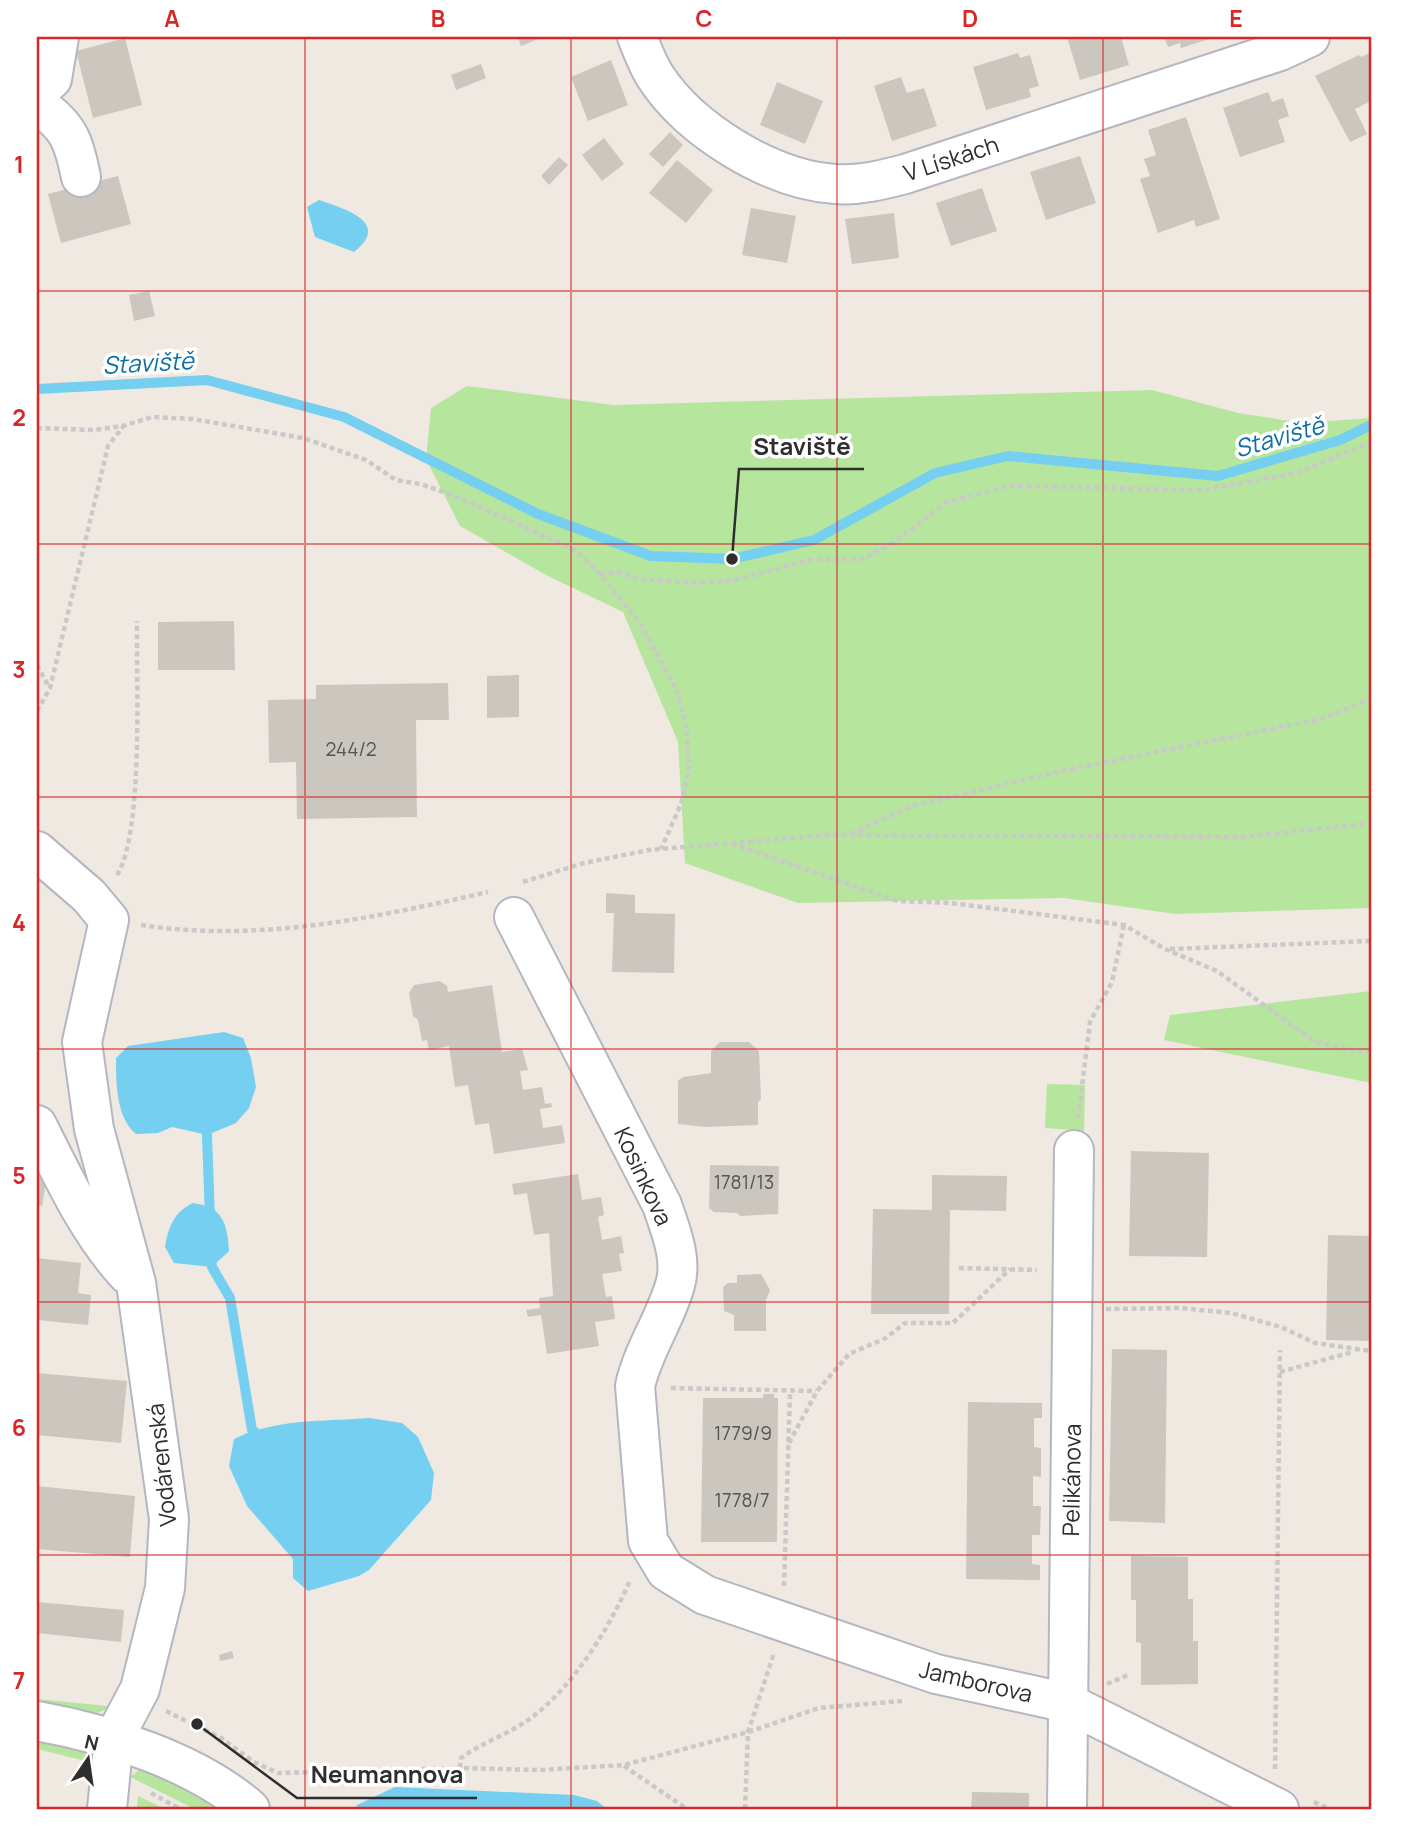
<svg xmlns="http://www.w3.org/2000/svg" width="1408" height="1846" font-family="Manrope,sans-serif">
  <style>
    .green { fill: #b6e59e }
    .water { fill: #75cff0 }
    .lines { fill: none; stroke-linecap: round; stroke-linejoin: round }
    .stream { stroke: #75cff0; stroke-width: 10 }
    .building { fill: #cbc7bf }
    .minor-casing { stroke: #b4b7c1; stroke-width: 42 }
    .path { stroke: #c9c9c9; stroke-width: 4.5; stroke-dasharray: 5 3.5; stroke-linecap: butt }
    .minor { stroke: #fff; stroke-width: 38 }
    .grid { fill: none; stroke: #d62828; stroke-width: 2; stroke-opacity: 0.55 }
    .labels { text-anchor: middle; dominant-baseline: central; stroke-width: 7; stroke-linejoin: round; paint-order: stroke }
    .number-label { font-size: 19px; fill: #555452 }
    .street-label { font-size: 23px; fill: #2e2e2e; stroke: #fff }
    .water-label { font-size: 24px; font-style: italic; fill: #0d6fa3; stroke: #fff }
    .leader { fill: none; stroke: #2e2e2e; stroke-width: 2.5 }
    .callout-dot { fill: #2e2e2e; stroke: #fff; stroke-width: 2.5 }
    .callout-label { font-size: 24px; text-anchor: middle; font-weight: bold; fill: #2e2e2e; stroke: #fff; stroke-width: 7; stroke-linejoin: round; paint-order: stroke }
    .neatline { fill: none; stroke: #d62828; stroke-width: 2.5 }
    .grid-label { font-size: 23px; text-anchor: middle; font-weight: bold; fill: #d62828 }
  </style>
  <rect width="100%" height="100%" fill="#efe9e1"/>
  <g class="green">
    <path d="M467 386 613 405 1152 390 1238 413 1303 423 1371 418V908L1175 914 1064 898 798 903 685 863 678 742 623 612 546 575 460 526 426 459 431 408Z"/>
    <path d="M1371 991V1083L1164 1040 1170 1015Z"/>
    <path d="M1047 1084 1085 1085 1084 1131 1045 1128Z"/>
    <path d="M37 1699 107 1706 110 1708 94 1714 37 1705Z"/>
    <path d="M37 1739 83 1748 90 1762 37 1749Z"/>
    <path d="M139 1770 170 1781 212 1806 210 1809H195L130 1777Z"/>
    <path d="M138 1796 165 1809H137Z"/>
  </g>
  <g class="water">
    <path d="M319 200C342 208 393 222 354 252L315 237 307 207Z"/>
    <path d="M224 1032 243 1038 251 1058 256 1087 249 1108 236 1123 207 1135 172 1127 158 1133 136 1134C116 1117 116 1083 116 1058L128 1046Z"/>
    <path d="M193 1203C223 1207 227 1223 229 1251L212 1267 174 1263 165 1247C168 1227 174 1212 193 1203Z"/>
    <path d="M369 1418 402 1423 418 1437 434 1473 431 1500 369 1570 359 1576 308 1591 293 1578V1559L247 1506 229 1466 234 1439C277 1418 323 1422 369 1418Z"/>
    <path d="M395 1787 574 1795 597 1801 607 1809H356L357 1805Z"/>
  </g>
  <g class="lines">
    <g class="stream">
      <path d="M37 389 207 380 344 417 538 514 651 556 732 559 814 540 935 473 1008 456 1218 476 1340 440 1371 425"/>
      <path d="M207 1135 210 1218"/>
      <path d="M211 1257 212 1267 230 1298 252 1430 261 1437"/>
    </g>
  </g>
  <g class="building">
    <path d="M518 37H543L521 46Z"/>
    <path d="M1067 37H1121L1129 65 1080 80Z"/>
    <path d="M1164 37H1215L1181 48 1180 43 1168 47Z"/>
    <path d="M125 38 142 105 93 118 76 51Z"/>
    <path d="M1018 53 1020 58 1030 55 1039 86 1029 89 1031 97 986 110 973 67Z"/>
    <path d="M1370 53 1371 101 1355 109 1367 134 1350 142 1315 76 1359 55 1361 57Z"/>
    <path d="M611 60 628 105 588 121 571 77Z"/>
    <path d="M481 64 486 78 456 90 451 75Z"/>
    <path d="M901 77 907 93 924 88 937 126 892 141 874 86Z"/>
    <path d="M777 82 823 101 805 144 760 125Z"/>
    <path d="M1268 92 1272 102 1283 98 1289 116 1278 120 1285 142 1240 157 1223 108Z"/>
    <path d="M1186 117 1220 219 1196 227 1194 220 1158 233 1140 179 1150 176 1144 159 1156 155 1148 130Z"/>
    <path d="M670 132 683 145 663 167 649 154Z"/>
    <path d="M604 138 624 164 602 181 582 155Z"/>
    <path d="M1080 156 1096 203 1046 220 1030 172Z"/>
    <path d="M559 157 568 165 549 185 541 176Z"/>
    <path d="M677 160 713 190 686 223 649 193Z"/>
    <path d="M118 176 131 224 61 243 48 194Z"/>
    <path d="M982 188 997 231 951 246 936 203Z"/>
    <path d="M751 208 796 216 787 263 742 255Z"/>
    <path d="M894 213 899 258 852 264 845 219Z"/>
    <path d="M149 291 155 316 134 321 129 295Z"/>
    <path d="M234 621 235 670H158V622Z"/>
    <path d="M519 675V717L487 718V676Z"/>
    <path d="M448 683 449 720H416L417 817 297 819 296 762 269 763 268 700 316 699V685Z"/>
    <path d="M606 893 635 895V913L675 914 674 973 612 972 614 913H606Z"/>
    <path d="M440 981 447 986 448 992 492 985 502 1052 522 1049 528 1070 520 1071 523 1090 542 1087 545 1104 551 1103 552 1107 540 1109 543 1128 562 1125 565 1143 494 1154 489 1123 475 1125 468 1085 455 1087 449 1046 429 1050 427 1040 422 1041 418 1020 413 1016 409 993 414 985Z"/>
    <path d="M720 1042H749L759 1051 761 1099 758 1102V1125L706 1127 678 1124V1081L683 1077 711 1073V1051Z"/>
    <path d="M1131 1151 1209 1153 1207 1257 1129 1256Z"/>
    <path d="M710 1165 779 1166 778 1214 740 1216 737 1213 714 1212 709 1208Z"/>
    <path d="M578 1174 582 1200 601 1197 604 1215 598 1217 602 1240 621 1236 624 1253 619 1254 622 1271 602 1274 606 1297 612 1296 615 1319 595 1322 599 1346 547 1354 541 1315 528 1317 526 1310 540 1308 539 1298 553 1296 549 1233 534 1235 527 1193 514 1195 512 1184Z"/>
    <path d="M37 1175 47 1176 42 1206 37 1205Z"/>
    <path d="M932 1175 1007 1176 1006 1211 950 1210 949 1314H871L873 1209 932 1210Z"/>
    <path d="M1328 1235 1371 1236V1341L1326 1340Z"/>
    <path d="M37 1258 81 1263 78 1293 91 1295 88 1325 37 1320Z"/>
    <path d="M761 1274 770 1290 766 1300V1331H734V1315L724 1311 723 1287 728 1283H737V1275Z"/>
    <path d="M1112 1349 1167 1350 1165 1523 1109 1521Z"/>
    <path d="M37 1373 127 1381 121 1443 37 1435Z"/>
    <path d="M763 1394H774V1398H778L777 1542H701L703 1398H763Z"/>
    <path d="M968 1402 1042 1403V1418H1034V1447L1041 1448V1477L1033 1476V1506H1041L1040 1535H1032V1564L1040 1565V1580L966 1579Z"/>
    <path d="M37 1486 135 1496 130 1557 37 1549Z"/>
    <path d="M1131 1556 1188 1557V1599H1193V1641H1198V1684L1141 1685V1643L1136 1642V1600H1131Z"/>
    <path d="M37 1602 124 1610 121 1642 37 1633Z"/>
    <path d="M232 1651 234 1658 220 1661 219 1655Z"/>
    <path d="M972 1792 1029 1793V1809H971Z"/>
  </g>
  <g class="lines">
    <g class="minor-casing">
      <g id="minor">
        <path d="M637 37C642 49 648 65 655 76 690 130 771 180 835 184 859 186 882 180 905 174L1280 51 1310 37"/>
        <path d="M37 92 52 79 59 37"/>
        <path d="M37 104C69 127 73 139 81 177"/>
        <path d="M37 851 89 896 109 920 82 1042 94 1129 136 1283 169 1519 165 1588 140 1689 114 1738 107 1809"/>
        <path d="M514 917 662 1205C670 1229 683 1259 675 1285 665 1320 643 1350 635 1386L648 1541 666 1571 705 1595 936 1674 1068 1703 1279 1809"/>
        <path d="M37 1125C64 1178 87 1230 127 1274"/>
        <path d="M37 1721C108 1734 195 1761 250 1809"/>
        <path d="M1067 1809 1074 1150"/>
      </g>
    </g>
    <g class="path">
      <path d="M37 428 94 430 123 426 152 417 193 419 303 438 366 460 396 480 420 484 455 496 575 550 600 574 640 623 677 691 687 731 689 769 681 804 661 849"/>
      <path d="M600 574 619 572 637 579 696 583 735 580 810 560 862 559 893 543 945 503 1009 486 1201 490 1297 473 1371 442"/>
      <path d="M37 665 49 687"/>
      <path d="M37 711 50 688 108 446 123 427"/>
      <path d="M851 834 912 806 1061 771 1321 719 1371 699"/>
      <path d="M732 844 898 901 951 903 1124 925 1165 949 1217 971 1315 1042 1361 1052 1371 1051"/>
      <path d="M117 875C144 832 136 677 137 621"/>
      <path d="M523 882 584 863 649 850 826 835 1245 837 1371 823"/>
      <path d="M141 925C258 943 373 918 488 892"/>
      <path d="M1170 949 1371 941"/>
      <path d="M1078 1118 1090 1022 1112 982 1124 925"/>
      <path d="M959 1268 1037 1270"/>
      <path d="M1106 1309 1180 1308 1231 1313 1281 1327 1315 1343 1371 1351"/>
      <path d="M1280 1372 1352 1352"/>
      <path d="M671 1388 816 1391"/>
      <path d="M789 1443 817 1391 849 1354 886 1338 905 1323H953L1010 1269"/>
      <path d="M784 1586 790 1392"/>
      <path d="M1107 1684 1130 1674"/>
      <path d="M166 1711 221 1738 254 1762 278 1773 460 1768 539 1770 624 1765 748 1732 819 1708 902 1701"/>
      <path d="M624 1766 687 1809"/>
      <path d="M460 1768 461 1758C483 1742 509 1734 531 1718 572 1688 611 1626 630 1580"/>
      <path d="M1275 1769 1280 1350"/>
      <path d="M151 1793 180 1809"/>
      <path d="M1314 1802 1329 1809"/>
      <path d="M745 1809 748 1732 774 1653"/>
    </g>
    <use href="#minor" class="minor"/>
  </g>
  <path class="grid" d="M305 37V1809M571 37V1809M837 37V1809M1103 37V1809M37 291H1371M37 544H1371M37 797H1371M37 1049H1371M37 1302H1371M37 1555H1371"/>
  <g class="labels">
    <g class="number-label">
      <text x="351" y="749">244/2</text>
      <text x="744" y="1182">1781/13</text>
      <text x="743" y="1433">1779/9</text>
      <text x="742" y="1500">1778/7</text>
    </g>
    <g class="street-label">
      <text transform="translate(951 158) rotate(-18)">V Lískách</text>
      <text transform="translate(644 1176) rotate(65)">Kosinkova</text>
      <text transform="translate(161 1465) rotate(-96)">Vodárenská</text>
      <text transform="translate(1071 1480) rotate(-89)">Pelikánova</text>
      <text transform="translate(976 1681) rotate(13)">Jamborova</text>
    </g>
    <g class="water-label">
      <text transform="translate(148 362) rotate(-3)">Staviště</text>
      <text transform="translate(1279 436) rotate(-16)">Staviště</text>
    </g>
  </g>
  <path class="leader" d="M732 559L739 469H864M197 1724L297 1798H477"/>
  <g class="callout-dot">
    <circle cx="732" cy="559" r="7"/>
    <circle cx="197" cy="1724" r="7"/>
  </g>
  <g class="callout-label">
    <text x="802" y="455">Staviště</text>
    <text x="387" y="1783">Neumannova</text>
  </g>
  <rect width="1408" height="1846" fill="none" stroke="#ffffff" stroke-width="77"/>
  <g transform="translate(88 1759) rotate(13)" stroke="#ffffff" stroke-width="5" paint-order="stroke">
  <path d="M0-5L12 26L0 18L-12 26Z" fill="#2e2e2e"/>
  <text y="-10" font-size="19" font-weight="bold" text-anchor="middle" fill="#2e2e2e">N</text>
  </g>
  <rect x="38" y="38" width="1332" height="1770" class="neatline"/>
  <g class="grid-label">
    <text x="172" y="27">A</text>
    <text x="438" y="27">B</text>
    <text x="704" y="27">C</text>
    <text x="970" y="27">D</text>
    <text x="1236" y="27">E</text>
    <text x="19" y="173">1</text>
    <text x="19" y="426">2</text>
    <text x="19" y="678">3</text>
    <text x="19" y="931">4</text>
    <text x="19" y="1184">5</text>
    <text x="19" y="1436">6</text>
    <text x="19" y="1689">7</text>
  </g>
</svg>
